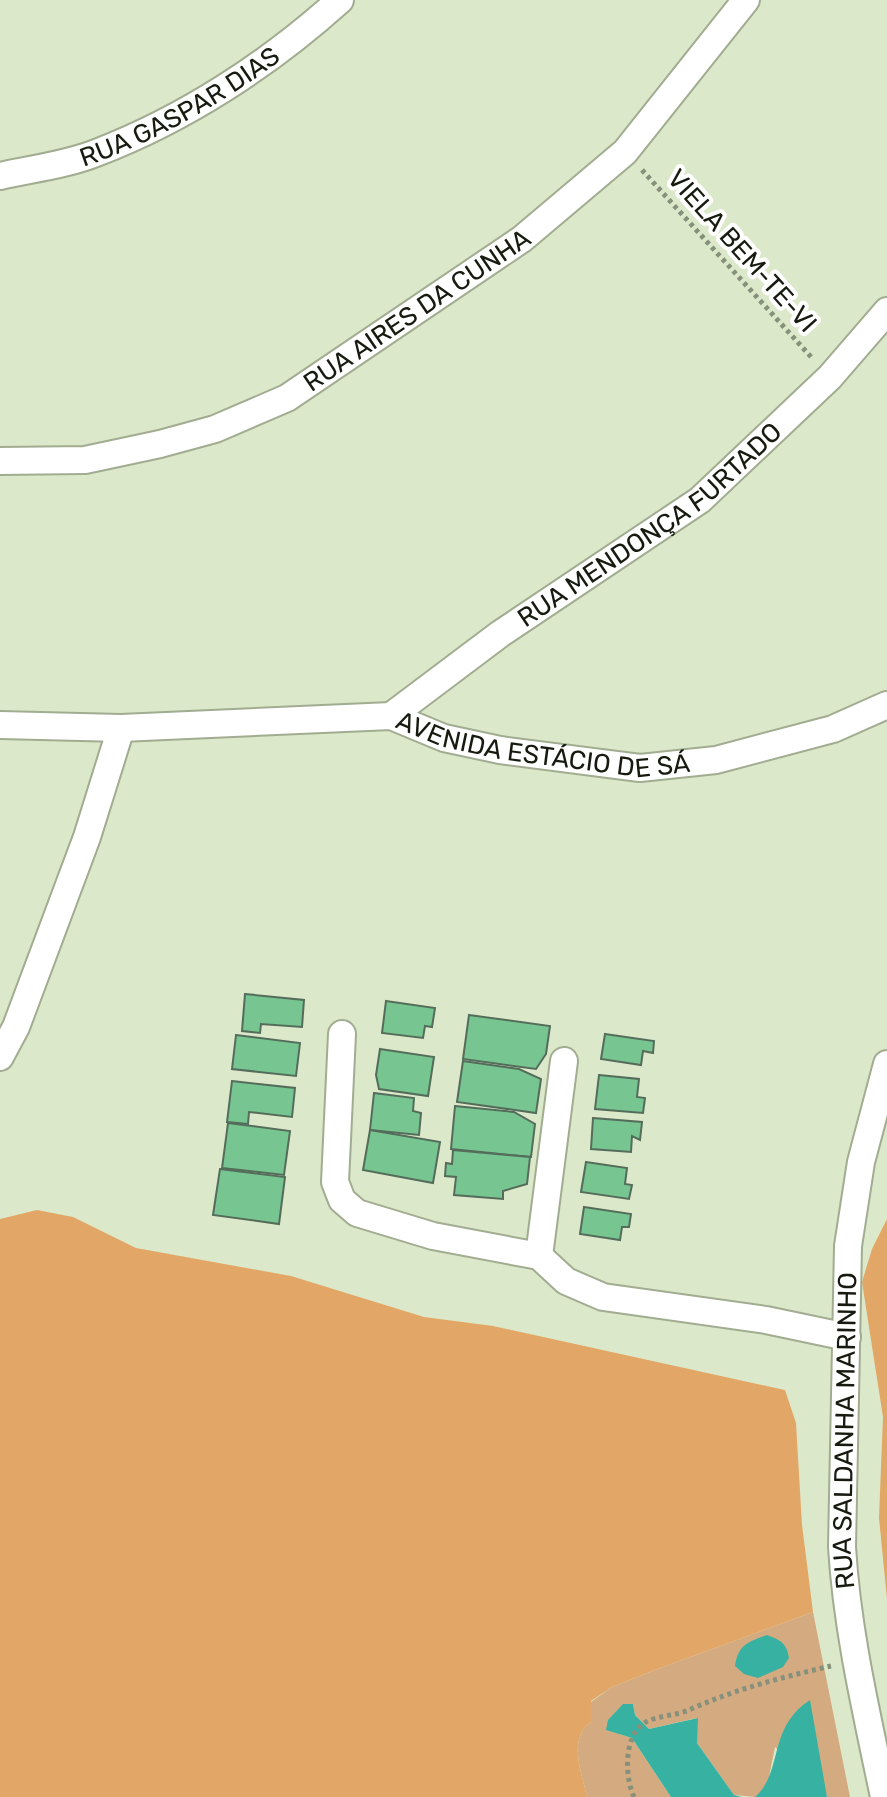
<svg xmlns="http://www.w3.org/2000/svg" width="887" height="1797" font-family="Rubik,sans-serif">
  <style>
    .green { fill: #d4ab81 }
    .forest { fill: #e2a766 }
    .water { fill: #37b1a1 }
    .building { fill: #77c591; stroke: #546d5b; stroke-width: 2 }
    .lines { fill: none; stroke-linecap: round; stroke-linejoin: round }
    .minor-casing { stroke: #a1ac90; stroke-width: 30 }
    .path { stroke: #87907a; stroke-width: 5; stroke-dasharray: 4 4; stroke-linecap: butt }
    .minor { stroke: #fff; stroke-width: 26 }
    .labels { text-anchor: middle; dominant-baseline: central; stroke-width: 8; stroke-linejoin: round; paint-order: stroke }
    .street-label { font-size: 26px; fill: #161a0f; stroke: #fff }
  </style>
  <rect width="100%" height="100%" fill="#dce8ca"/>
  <path class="green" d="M813 1612 850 1797H827L825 1790 775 1747 767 1787 755 1797 734 1795 697 1743V1718L649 1729 635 1715 633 1704C616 1705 613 1716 607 1730L632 1738 671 1797H587C582 1773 567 1739 591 1722V1702L612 1687 655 1670Z"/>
  <g class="forest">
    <path d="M37 1210 73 1217 136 1248 291 1276 424 1317 493 1326 785 1390 796 1423 802 1525 813 1612 655 1670 612 1687 591 1701V1722C567 1739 582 1773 587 1797H0V1219Z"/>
    <path d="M887 1219V1599L879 1518 883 1417 862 1282 872 1249Z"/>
  </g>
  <g class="water">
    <path d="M767 1635C780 1640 787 1643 789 1658L783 1667 758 1678 744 1674 735 1666C738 1645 748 1642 767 1635Z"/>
    <path d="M810 1700 827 1797H755C784 1771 767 1728 810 1700Z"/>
    <path d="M623 1704H633L635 1715 649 1729 698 1718 697 1743 734 1795 742 1797H671L632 1738 606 1730 608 1720Z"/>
  </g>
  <g class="building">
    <path d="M245 994 304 1000 302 1027 261 1024 260 1033 242 1031Z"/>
    <path d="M386 1001 435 1008 432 1027 425 1026 423 1038 382 1033Z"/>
    <path d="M469 1015 550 1026 546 1054 536 1069 463 1059Z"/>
    <path d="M605 1034 654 1041 653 1053 643 1051 641 1065 601 1059Z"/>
    <path d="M236 1035 300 1043 296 1076 232 1069Z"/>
    <path d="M380 1049 434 1057 428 1096 379 1089 376 1075Z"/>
    <path d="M463 1061 519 1069 541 1079 536 1113 457 1102Z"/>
    <path d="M599 1075 639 1079 637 1097 645 1098 643 1113 595 1109Z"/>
    <path d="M232 1081 295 1088 292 1117 249 1112 248 1124 227 1122Z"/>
    <path d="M374 1093 414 1098 413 1111 421 1113 419 1135 370 1130Z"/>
    <path d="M455 1106 514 1112 535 1124 531 1157 451 1149Z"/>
    <path d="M593 1118 642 1122 640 1140 632 1136 631 1152 591 1149Z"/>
    <path d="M228 1123 290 1131 284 1175 222 1168Z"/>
    <path d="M370 1130 440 1142 433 1183 363 1170Z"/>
    <path d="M453 1150 530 1157 527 1184 503 1191V1199L454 1195 456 1177 445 1176 446 1163 452 1164Z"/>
    <path d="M586 1162 627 1168 625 1184 632 1185 629 1199 581 1192Z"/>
    <path d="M220 1169 285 1177 279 1224 213 1215Z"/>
    <path d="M584 1207 631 1214 629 1227H622L620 1240 580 1234Z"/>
  </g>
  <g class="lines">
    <g class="minor-casing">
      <g id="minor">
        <path id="s1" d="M0 176C31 169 66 165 96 153 185 119 269 64 340 0"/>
        <path id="s2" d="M0 461 85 460 160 444 215 429 287 398 522 239 625 152 746 0"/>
        <path id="s3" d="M391 716 500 634 700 500 830 377 887 311"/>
        <path id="s4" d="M0 725 121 728 391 716 444 738 500 750 640 768 716 760 833 729 887 705"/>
        <path d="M342 1034 335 1182 342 1200 357 1213 433 1236 539 1256 566 1281 603 1297 766 1320 847 1337"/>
        <path d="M0 1057 16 1027 87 837 121 728"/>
        <path d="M539 1256 564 1061"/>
        <path id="s5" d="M884 1797C867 1715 847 1631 842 1547L848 1246 861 1162 887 1064"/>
      </g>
    </g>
    <g class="path">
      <path d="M642 170 812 358"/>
      <path d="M634 1797C625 1778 623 1737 644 1723 657 1715 677 1716 691 1709 736 1689 783 1677 831 1666"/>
    </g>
    <use href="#minor" class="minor"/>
  </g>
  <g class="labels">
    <g class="street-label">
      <text stroke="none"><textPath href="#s1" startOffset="194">RUA GASPAR DIAS</textPath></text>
      <text transform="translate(742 251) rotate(48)">VIELA BEM-TE-VI</text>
      <text stroke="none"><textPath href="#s2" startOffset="454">RUA AIRES DA CUNHA</textPath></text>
      <text stroke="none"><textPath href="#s3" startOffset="322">RUA MENDONÇA FURTADO</textPath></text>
      <text stroke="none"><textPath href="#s4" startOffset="548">AVENIDA ESTÁCIO DE SÁ</textPath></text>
      <text stroke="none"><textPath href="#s5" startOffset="370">RUA SALDANHA MARINHO</textPath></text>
    </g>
  </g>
</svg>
